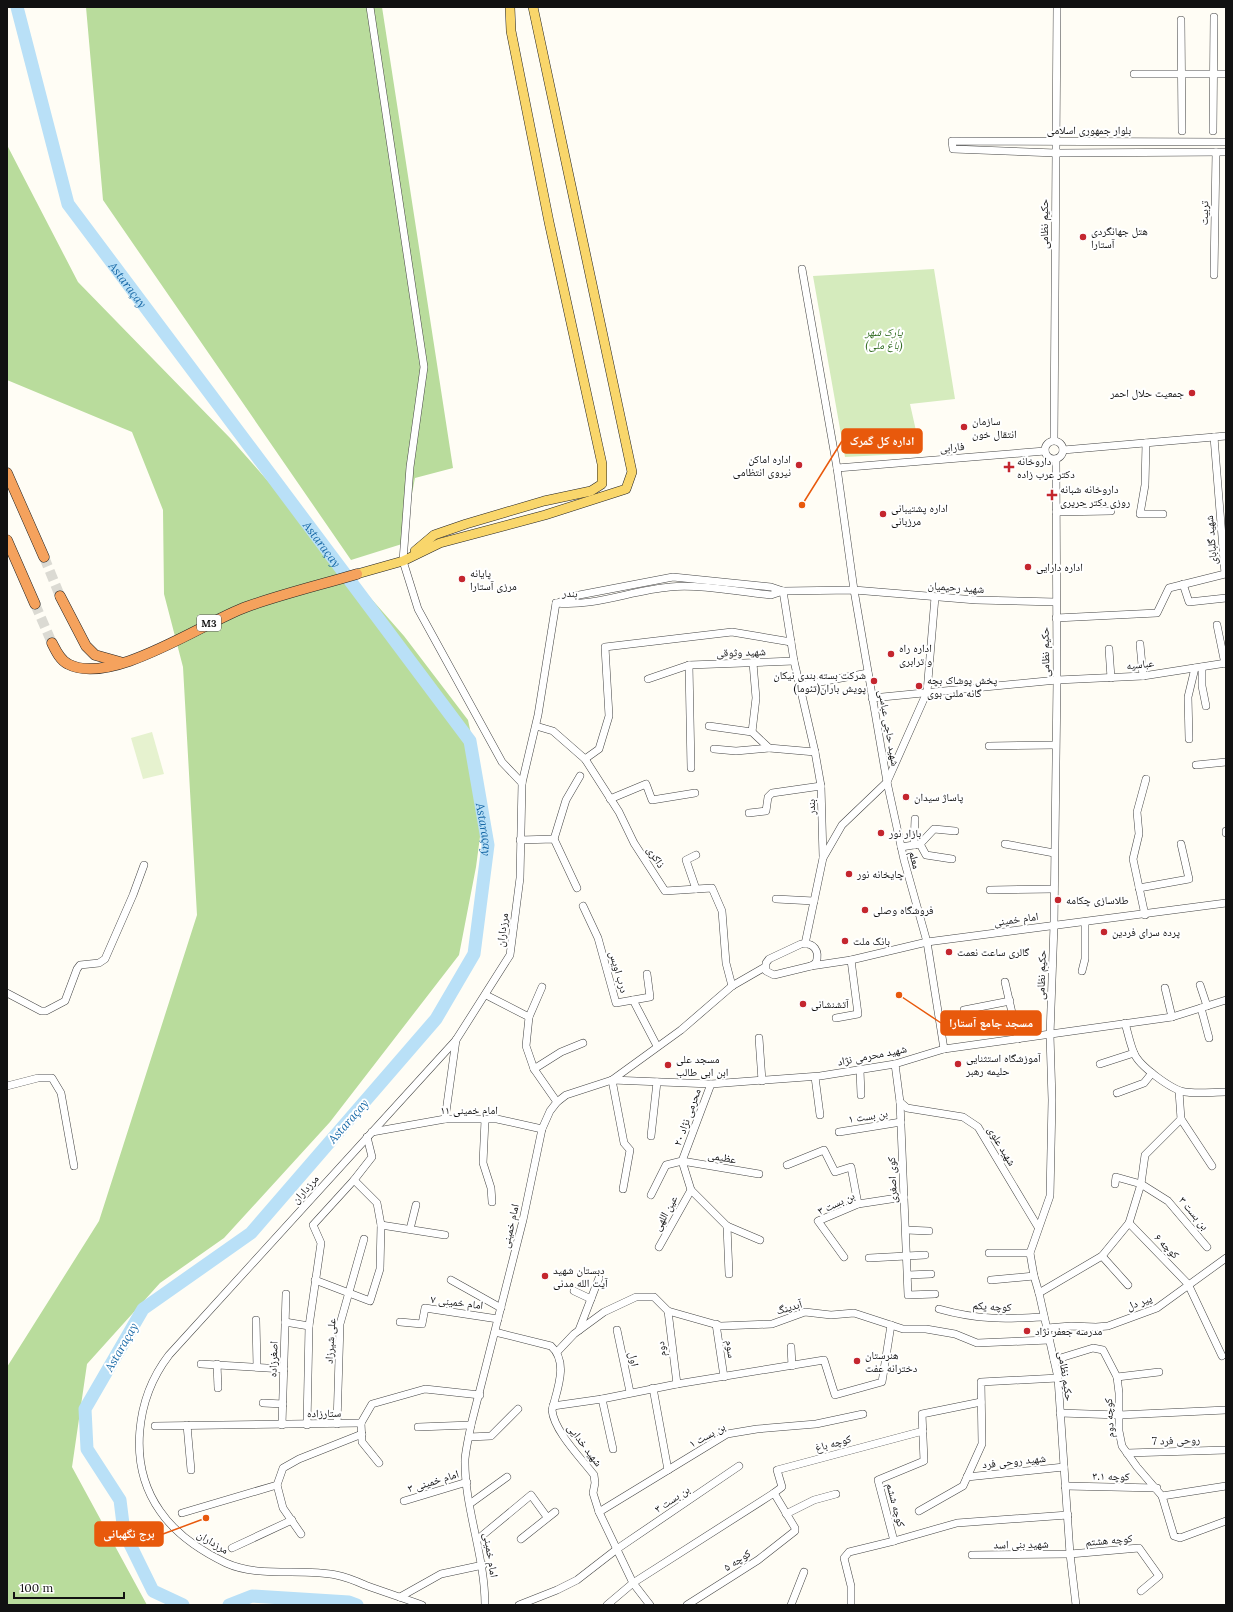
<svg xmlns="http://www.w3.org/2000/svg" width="1233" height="1612" font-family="Lora,'Noto Naskh Arabic',serif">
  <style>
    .green { fill: #d5ebbd }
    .forest { fill: #b9dc9c }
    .pitch { fill: #e6f2cf }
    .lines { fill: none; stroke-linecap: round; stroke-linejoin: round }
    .river { stroke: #b9e0f7; stroke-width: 13 }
    .highway-tunnel { stroke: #dbdad3; stroke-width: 10; stroke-dasharray: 10 5; stroke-linecap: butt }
    .minor-casing { stroke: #444; stroke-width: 8 }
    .major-casing { stroke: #222; stroke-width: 10 }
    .highway-casing { stroke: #222; stroke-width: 11 }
    .minor { stroke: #fff; stroke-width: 7 }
    .major { stroke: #f9d66b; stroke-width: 9 }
    .highway { stroke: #f5a25d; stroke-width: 10 }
    .poi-dot { fill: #c4262e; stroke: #fff; stroke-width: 1.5 }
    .labels { text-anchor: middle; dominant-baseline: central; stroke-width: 4; stroke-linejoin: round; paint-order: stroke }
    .shield { fill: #fff; stroke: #585858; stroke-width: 1 }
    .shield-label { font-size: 10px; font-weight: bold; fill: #111 }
    .street-label { font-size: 11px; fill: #111; stroke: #fff }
    .poi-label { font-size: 11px; fill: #111; stroke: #fff; text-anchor: start }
    .park-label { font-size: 11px; font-style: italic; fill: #2f6b1f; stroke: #fff }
    .water-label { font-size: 12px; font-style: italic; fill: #1768a6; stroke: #fff }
    .leader { fill: none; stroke: #e8590c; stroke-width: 1.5 }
    .callout-dot { fill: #e8590c; stroke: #fff; stroke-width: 1.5 }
    .callout { fill: #e8590c; stroke: #e8590c; stroke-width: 1.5 }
    .callout-label { font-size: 12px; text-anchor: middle; font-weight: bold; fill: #fff }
  </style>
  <rect width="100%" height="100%" fill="#fffdf5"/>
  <path class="green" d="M934 269 955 399 910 404 921 453 845 457 813 276Z"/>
  <g class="forest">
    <path d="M86 7H382L453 468 415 478 402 544 351 560 103 200Z"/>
    <path d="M7 145 78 282 230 438 404 636 468 720 485 799 476 867 459 955 330 1122 224 1238 160 1283 87 1364 72 1467 147 1605H7V1367L99 1221 197 915 183 667 164 594 163 510 132 432 7 380Z"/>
  </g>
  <path class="pitch" d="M152 732 164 774 143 779 131 738Z"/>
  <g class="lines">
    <g class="river">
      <path id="s1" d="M17 7 68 204 470 741 488 845 474 954 436 1019 251 1233 143 1309 85 1409 87 1449 120 1500 124 1532 153 1591 183 1605"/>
      <path d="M229 1605 252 1596 349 1602 357 1605"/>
    </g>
    <g class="highway-tunnel">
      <path d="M44 557 60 596"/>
      <path d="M35 604 52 643"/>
    </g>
    <g class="minor-casing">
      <g id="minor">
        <path d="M370 7 424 367 410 467 403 561 418 609 502 762 522 783"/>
        <path d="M1181 20 1182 131"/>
        <path d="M1134 74H1226"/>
        <path d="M1213 131 1214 17"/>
        <path d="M1226 142 952 141 953 149 1056 153 1226 152"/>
        <path d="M802 269 837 468 854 590 887 782 904 860 927 942 944 1049"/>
        <path d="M1214 275 1216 152"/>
        <path d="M1054 440 1057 7"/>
        <circle cx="1054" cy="450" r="9"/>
        <path d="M1146 443 1145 485 1140 514H1163"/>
        <path d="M1063 450 1226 436"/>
        <path d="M1056 459 1057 680 1054 925 1050 1035 1052 1100 1050 1196 1030 1253 1034 1276 1039 1293 1058 1378 1070 1554 1076 1605"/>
        <path d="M837 468 1045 451"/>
        <path d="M1056 512 1111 511"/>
        <path d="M1183 584 1189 602 1226 598"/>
        <path d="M783 591 794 661 815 752 821 786 823 857"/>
        <path d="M556 603C595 607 632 590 670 587 699 584 741 592 771 595L783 591 854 590 976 600 1056 602"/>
        <path d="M558 603 574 596 673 577 771 587 783 591"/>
        <path d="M1056 618 1157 613 1169 588 1225 574 1214 437"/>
        <path d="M1217 625 1225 664"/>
        <path d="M1140 644 1143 676"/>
        <path d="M1109 649 1111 678"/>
        <path d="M689 665 691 768"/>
        <path d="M1202 667V686L1206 706"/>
        <path d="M648 679 689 665 794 661"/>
        <path d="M799 686 868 673"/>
        <path d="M872 698 1057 680 1143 676 1226 663"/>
        <path d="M536 726 553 731 585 759 619 812 634 843 665 891 712 888 722 911 726 963 732 986"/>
        <path d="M709 726 752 732 769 748 815 752"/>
        <path d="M752 732 756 698 753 663"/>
        <path d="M1189 739 1188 697 1195 668"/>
        <path d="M989 746 1055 745"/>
        <path d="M714 749 736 751 769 748"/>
        <path d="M585 759 599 749 609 716 605 647 732 632 791 642"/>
        <path d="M1196 765 1226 762"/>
        <path d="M610 799 646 784 652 800 695 793"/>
        <path d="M749 813 766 811 768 797 772 793 821 786"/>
        <path d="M1226 831V833"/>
        <path d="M554 839 566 800 580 776"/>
        <path d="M520 840 554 839 577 888"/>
        <path d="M920 844 934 829 955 831"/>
        <path d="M1005 844 1054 853"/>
        <path d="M914 845 915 819"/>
        <path d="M901 847 920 844 926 855 952 859"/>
        <path d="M1139 888 1189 879 1181 844"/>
        <path d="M696 889 686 860 696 855"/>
        <path d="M990 890 1054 889"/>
        <path d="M776 899 814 901"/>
        <path d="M583 906 598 938 616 1003 633 1000 657 1046"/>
        <path d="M1145 915 1133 859 1139 834 1137 812 1146 779"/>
        <path d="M801 944C814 942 820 951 816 963L811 966 774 975 766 971V963L769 959Z"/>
        <path d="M805 944 823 858 842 825 887 782 927 692 935 597"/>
        <path d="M811 966 851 960 927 942 1226 903"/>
        <path d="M1082 971 1085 959V922"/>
        <path d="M1005 982 1018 1039"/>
        <path d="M1200 985 1207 1006"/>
        <path d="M1165 988 1172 1017"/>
        <path d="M7 993 41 1011H46L65 1001 77 969 80 965 99 963 105 959 133 895 144 865"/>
        <path d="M486 995 529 1017 526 1046 534 1069 557 1102"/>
        <path d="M633 1000 650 997 647 974"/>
        <path d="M1201 1008 1209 1038"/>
        <path d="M964 1010 1010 1001"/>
        <path d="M529 1017 542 987"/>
        <path d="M836 1018 858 1014 851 960"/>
        <path d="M1125 1023C1128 1033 1130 1044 1134 1053 1139 1066 1172 1090 1185 1092 1198 1094 1213 1092 1226 1092"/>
        <path d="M759 1038 762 1081"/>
        <path d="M895 1064 900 1102 908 1295 935 1294"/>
        <path d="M1100 1064 1134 1053"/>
        <path d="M534 1069 561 1052 583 1043"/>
        <path d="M860 1070 861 1095"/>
        <path d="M815 1077 820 1115"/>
        <path d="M711 1084 682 1161 691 1190 727 1226 760 1240"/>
        <path d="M7 1086 38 1078H52L61 1093 74 1166"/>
        <path d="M1117 1093 1144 1083 1152 1073"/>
        <path d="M900 1102 907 1108 963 1117 978 1127 1038 1227"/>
        <path d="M445 1119 456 1040"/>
        <path d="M1181 1119 1212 1166"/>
        <path d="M485 1120 483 1163 491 1188 492 1202"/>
        <path d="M372 1132 445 1119H497L542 1129"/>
        <path d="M839 1132 901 1122"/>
        <path d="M651 1136 657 1082"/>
        <path d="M787 1165 824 1150 835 1172 851 1167 858 1204"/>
        <path d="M1115 1184 1116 1177 1141 1184 1168 1201 1207 1247"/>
        <path d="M623 1189 630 1150 624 1143 612 1080 711 1084 820 1076 895 1064 944 1049 1172 1017 1226 1000"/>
        <path d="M651 1195 666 1165 682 1161 759 1174"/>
        <path d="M1129 1223 1188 1284 1222 1356"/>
        <path d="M381 1225 445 1235"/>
        <path d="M727 1226 729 1274"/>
        <path d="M410 1229 416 1205"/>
        <path d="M906 1230 929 1231"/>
        <path d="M659 1247 691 1190"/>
        <path d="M989 1253H1030"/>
        <path d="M1102 1256 1128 1285"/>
        <path d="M844 1257 818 1221 858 1204 904 1197"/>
        <path d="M869 1258 925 1255"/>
        <path d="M908 1275 931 1274"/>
        <path d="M315 1280 370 1301 380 1269 381 1225 377 1203 354 1180 372 1157 367 1137"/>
        <path d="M451 1280 501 1308"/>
        <path d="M991 1280 1034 1276"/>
        <path d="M574 1291 591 1299"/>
        <path d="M1039 1293 1102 1256 1129 1223 1141 1184 1145 1155 1181 1119 1179 1091"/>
        <path d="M939 1309C978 1320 1005 1319 1044 1317"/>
        <path d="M668 1311 677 1384"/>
        <path d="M256 1320 257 1367"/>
        <path d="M285 1322 309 1326"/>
        <path d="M400 1322 422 1324 425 1308 498 1319"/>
        <path d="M716 1324 724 1377"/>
        <path d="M1047 1328 1071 1326 1096 1327 1108 1326 1157 1308 1226 1258"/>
        <path d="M579 1330 599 1278"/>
        <path d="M617 1330 630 1392"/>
        <path d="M495 1332 551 1346C569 1362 557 1390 552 1410 554 1431 581 1458 594 1475L595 1483 593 1493 599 1512 633 1583 650 1605"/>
        <path d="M791 1347 792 1366"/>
        <path d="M557 1352 574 1334 604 1312 636 1297H654L668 1311 721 1326 772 1324 805 1312 831 1315 854 1313 903 1329H926L955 1334 977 1343 1049 1340"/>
        <path d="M1054 1360 1093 1348 1103 1350 1117 1377 1119 1393V1431L1122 1446 1137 1467 1162 1496 1174 1536 1180 1538 1226 1521"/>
        <path d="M201 1364 284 1369"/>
        <path d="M217 1364 218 1388"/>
        <path d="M1117 1377 1159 1372"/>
        <path d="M653 1388 668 1470"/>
        <path d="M602 1399 613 1449"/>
        <path d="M981 1402 922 1414 924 1461 878 1480 894 1541 957 1523 1068 1515"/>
        <path d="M263 1403 283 1404"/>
        <path d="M553 1406 602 1399 677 1384 824 1360 835 1395 882 1382 891 1325"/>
        <path d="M1060 1413 1119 1415 1226 1410"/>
        <path d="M361 1423 372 1404 425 1389 480 1395"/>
        <path d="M361 1423 362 1442 379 1463"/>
        <path d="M337 1424 340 1324 364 1239"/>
        <path d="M187 1425 191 1470"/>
        <path d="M282 1425 286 1294"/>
        <path d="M307 1425 309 1326 321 1243 313 1225 354 1180"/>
        <path d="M155 1426 361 1423"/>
        <path d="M418 1427 471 1425"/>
        <path d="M469 1437 491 1436 518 1409"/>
        <path d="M1127 1453 1226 1450"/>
        <path d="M967 1477 1064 1467"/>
        <path d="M1065 1486 1157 1488"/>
        <path d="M774 1493 782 1487 777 1470 923 1431"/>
        <path d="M1162 1496 1226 1486"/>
        <path d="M404 1501 467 1482"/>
        <path d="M471 1503 507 1477"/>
        <path d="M919 1511 963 1486 982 1444 981 1382 1058 1378"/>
        <path d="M599 1512 727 1434 757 1429 816 1424 863 1414"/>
        <path d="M182 1513 277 1485"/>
        <path d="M786 1514 814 1500 836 1494"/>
        <path d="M301 1534 283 1508 277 1485 283 1468 299 1459 362 1434"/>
        <path d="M478 1539 531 1495 547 1517"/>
        <path d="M521 1539 555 1512"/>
        <path d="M232 1548 292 1520"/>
        <path d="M972 1555 1070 1554 1139 1548 1159 1576 1141 1591"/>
        <path d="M400 1597 441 1574 483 1565"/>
        <path d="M422 1605C403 1598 384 1592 365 1585 356 1581 346 1577 336 1575 301 1568 259 1578 226 1563 201 1551 175 1533 160 1511 127 1464 136 1398 169 1355L456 1040 510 955 520 878 522 783 538 715 556 603"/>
        <path d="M485 1605C485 1555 464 1507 465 1459 466 1448 469 1436 471 1425L523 1220 542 1129 550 1111 557 1102 566 1095 612 1080 681 1030 732 986 765 967"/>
        <path d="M519 1605 557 1590 577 1580 617 1549 739 1466"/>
        <path d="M607 1605 633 1583 774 1493 795 1528V1531L758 1560 687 1605"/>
        <path d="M791 1605 804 1572"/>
        <path d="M851 1605V1586L844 1558 849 1552 894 1541"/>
      </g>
    </g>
    <g class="major-casing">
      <g id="major">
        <path d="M415 551 434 535 466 524 544 501 591 491 602 484V464L549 222 511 31 510 7"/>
        <path d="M357 574 403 561 440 543 545 515 626 489 632 472 533 7"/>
      </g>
    </g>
    <g class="highway-casing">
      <g id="highway">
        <path d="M7 473 44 557"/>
        <path d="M7 540 35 604"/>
        <path d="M60 596 86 646 95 655 120 662"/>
        <path d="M52 643C56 651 60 660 68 664 111 687 204 622 246 607 282 594 320 585 357 574"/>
      </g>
    </g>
    <use href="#minor" class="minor"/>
    <use href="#major" class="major"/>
    <use href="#highway" class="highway"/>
  </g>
  <g class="poi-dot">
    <circle cx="1083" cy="237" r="4"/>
    <circle cx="1192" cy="393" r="4"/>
    <circle cx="964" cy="427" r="4"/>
    <circle cx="799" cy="465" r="4"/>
    <path d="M1007 461h4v4h4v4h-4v4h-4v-4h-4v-4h4z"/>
    <path d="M1050 489h4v4h4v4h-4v4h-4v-4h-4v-4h4z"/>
    <circle cx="883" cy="514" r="4"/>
    <circle cx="1028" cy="567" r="4"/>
    <circle cx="462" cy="579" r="4"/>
    <circle cx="891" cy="654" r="4"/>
    <circle cx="874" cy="681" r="4"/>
    <circle cx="919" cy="686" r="4"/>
    <circle cx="906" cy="797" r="4"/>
    <circle cx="881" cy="833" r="4"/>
    <circle cx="849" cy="874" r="4"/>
    <circle cx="1058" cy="900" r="4"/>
    <circle cx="865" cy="910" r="4"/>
    <circle cx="1104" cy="932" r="4"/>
    <circle cx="845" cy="941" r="4"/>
    <circle cx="949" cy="952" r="4"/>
    <circle cx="803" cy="1004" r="4"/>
    <circle cx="958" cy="1064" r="4"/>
    <circle cx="668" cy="1065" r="4"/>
    <circle cx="545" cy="1276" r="4"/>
    <circle cx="1027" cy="1331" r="4"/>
    <circle cx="857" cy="1361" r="4"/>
  </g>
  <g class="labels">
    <rect class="shield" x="197" y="615" width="24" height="16" rx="3"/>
    <g class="shield-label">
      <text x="209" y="623">M3</text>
    </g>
    <g class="street-label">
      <text x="1089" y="130">بلوار جمهوری اسلامی</text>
      <text transform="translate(1204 213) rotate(-89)">تربیت</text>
      <text transform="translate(1044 224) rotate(-90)">حکیم نظامی</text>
      <text transform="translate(952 447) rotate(-5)">فارابی</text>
      <text transform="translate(1211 540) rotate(-95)">شهید گلبابای</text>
      <text transform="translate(956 587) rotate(4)">شهید رحیمیان</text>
      <text transform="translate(570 593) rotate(4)">بندر</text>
      <text transform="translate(741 652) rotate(-2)">شهید وثوقی</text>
      <text transform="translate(1045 652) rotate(-91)">حکیم نظامی</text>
      <text transform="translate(1140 664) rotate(-6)">عباسیه</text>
      <text transform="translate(889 728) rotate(80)">شهید حاجی عباسی</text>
      <text transform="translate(811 807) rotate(-91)">بندر</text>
      <text transform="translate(656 857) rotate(57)">ذاکری</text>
      <text transform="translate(915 860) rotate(76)">معلم</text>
      <text transform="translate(1016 919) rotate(-8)">امام خمینی</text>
      <text transform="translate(502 930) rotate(-83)">مرزداران</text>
      <text transform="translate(619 972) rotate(74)">درب اویس</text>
      <text transform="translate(1041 975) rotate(-88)">حکیم نظامی</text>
      <text transform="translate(872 1055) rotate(-11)">شهید محرمی نژاد</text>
      <text x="469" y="1110">امام خمینی ۱۱</text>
      <text transform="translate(868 1116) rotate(-9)">بن بست ۱</text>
      <text transform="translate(687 1117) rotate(-70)">محرمی نژاد ۲۰</text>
      <text transform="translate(1002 1146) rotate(59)">شهید علوی</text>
      <text transform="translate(722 1157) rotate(10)">عظیمی</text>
      <text transform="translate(892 1180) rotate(-92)">کوی اصغری</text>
      <text transform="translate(305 1189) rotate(-48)">مرزداران</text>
      <text transform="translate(836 1203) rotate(-25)">بن بست ۳</text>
      <text transform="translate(665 1213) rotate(-61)">عین اللهی</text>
      <text transform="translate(1194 1213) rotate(50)">بن بست ۳</text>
      <text transform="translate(510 1226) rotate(-77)">امام خمینی</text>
      <text transform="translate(1167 1246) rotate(46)">کوچه ۶</text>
      <text transform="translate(457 1302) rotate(7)">امام خمینی ۷</text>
      <text transform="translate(1139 1302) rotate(-21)">پیر دل</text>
      <text transform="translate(992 1306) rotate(3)">کوچه یکم</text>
      <text transform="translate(789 1307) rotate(-16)">آبدینگ</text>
      <text transform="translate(330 1341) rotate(-86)">علی شیرزاد</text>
      <text transform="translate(661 1349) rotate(-97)">دوم</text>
      <text transform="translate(731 1349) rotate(82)">سوم</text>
      <text transform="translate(273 1359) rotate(-88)">اصغرزاده</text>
      <text transform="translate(634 1359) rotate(79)">اول</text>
      <text transform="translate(1066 1376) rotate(81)">حکیم نظامی</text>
      <text transform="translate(324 1413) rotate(-1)">ستارزاده</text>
      <text transform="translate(1109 1418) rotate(-93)">کوچه دوم</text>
      <text transform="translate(707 1435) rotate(-29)">بن بست ۱</text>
      <text transform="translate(1176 1440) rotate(-2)">روحی فرد 7</text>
      <text transform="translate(833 1443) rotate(-15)">کوچه باغ</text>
      <text transform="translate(585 1445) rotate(53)">شهید خدایی</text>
      <text transform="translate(1014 1461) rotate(-6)">شهید روحی فرد</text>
      <text transform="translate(1111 1476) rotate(1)">کوچه ۳.۱</text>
      <text transform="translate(433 1481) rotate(-17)">امام خمینی ۳</text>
      <text transform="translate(672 1499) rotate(-34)">بن بست ۳</text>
      <text transform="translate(896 1505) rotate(75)">کوچه ششم</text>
      <text transform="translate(1109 1540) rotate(-5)">کوچه هشتم</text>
      <text transform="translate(213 1542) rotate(31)">مرزداران</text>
      <text transform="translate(1021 1544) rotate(-1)">شهید بنی اسد</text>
      <text transform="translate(491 1555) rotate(81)">امام خمینی</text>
      <text transform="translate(737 1560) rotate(-33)">کوچه ۵</text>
    </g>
    <g class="poi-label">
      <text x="1091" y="231">هتل جهانگردى<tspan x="1091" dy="13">آستارا</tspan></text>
      <text x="1184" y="393" text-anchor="end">جمعیت حلال احمر</text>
      <text x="972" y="421">سازمان<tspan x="972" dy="13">انتقال خون</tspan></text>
      <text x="791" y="459" text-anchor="end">اداره اماکن<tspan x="791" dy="13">نیروی انتظامی</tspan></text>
      <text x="1017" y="461">داروخانه<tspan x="1017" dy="13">دکتر عرب زاده</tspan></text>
      <text x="1060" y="489">داروخانه شبانه<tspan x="1060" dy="13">روزی دکتر حریری</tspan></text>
      <text x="891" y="508">اداره پشتیبانی<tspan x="891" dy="13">مرزبانی</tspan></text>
      <text x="1036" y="567">اداره دارایی</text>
      <text x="470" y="573">پایانه<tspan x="470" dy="13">مرزی آستارا</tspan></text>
      <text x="899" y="648">اداره راه<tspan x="899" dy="13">و ترابری</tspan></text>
      <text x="866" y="675" text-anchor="end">شركت بسته بندی نيكان<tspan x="866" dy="13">پويش باران(تئوما)</tspan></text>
      <text x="927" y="680">پخش پوشاک بچه<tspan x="927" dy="13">گانه ملنی بوی</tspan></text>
      <text x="914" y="797">پاساژ سیدان</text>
      <text x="889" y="833">بازار نور</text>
      <text x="857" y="874">چایخانه نور</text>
      <text x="1066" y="900">طلاسازی چکامه</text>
      <text x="873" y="910">فروشگاه وصلی</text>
      <text x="1112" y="932">پرده سرای فردین</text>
      <text x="853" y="941">بانک ملت</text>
      <text x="957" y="952">گالری ساعت نعمت</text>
      <text x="811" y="1004">آتشنشانی</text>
      <text x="966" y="1058">آموزشگاه استثنایی<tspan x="966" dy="13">حلیمه رهبر</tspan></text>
      <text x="676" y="1059">مسجد علی<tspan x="676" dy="13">ابن ابی طالب</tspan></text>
      <text x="553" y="1270">دبستان شهید<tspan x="553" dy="13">آیت الله مدنی</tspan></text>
      <text x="1035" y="1331">مدرسه جعفر نژاد</text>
      <text x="865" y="1355">هنرستان<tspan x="865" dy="13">دخترانه عفت</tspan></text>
    </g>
    <g class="park-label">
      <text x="884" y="332">پارک شهر<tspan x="884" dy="13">(باغ ملی)</tspan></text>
    </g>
    <g class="water-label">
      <text stroke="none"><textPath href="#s1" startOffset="304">Astaraçay</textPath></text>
      <text stroke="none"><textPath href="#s1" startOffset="628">Astaraçay</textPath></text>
      <text stroke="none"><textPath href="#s1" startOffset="964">Astaraçay</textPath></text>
      <text transform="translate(348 1121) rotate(-49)">Astaraçay</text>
      <text transform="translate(121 1347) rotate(-60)">Astaraçay</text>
    </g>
  </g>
  <path class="leader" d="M802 505L842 441M899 995L941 1023M206 1518L163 1534"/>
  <g class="callout-dot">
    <circle cx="802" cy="505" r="4"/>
    <circle cx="899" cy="995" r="4"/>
    <circle cx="206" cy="1518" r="4"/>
  </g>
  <g class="callout">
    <rect x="842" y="429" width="80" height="24" rx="4"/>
    <rect x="941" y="1011" width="100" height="24" rx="4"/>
    <rect x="95" y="1522" width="68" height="24" rx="4"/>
  </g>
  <g class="callout-label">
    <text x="882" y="445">اداره کل گمرک</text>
    <text x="991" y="1027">مسجد جامع آستارا</text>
    <text x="129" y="1538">برج نگهبانی</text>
  </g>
  <rect width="1233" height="1612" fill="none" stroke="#111111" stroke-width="16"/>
  <path d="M14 1592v6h110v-6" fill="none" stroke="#111111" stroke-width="2"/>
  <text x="20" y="1592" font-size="12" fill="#111111" stroke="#ffffff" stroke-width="3" paint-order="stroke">100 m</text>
</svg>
